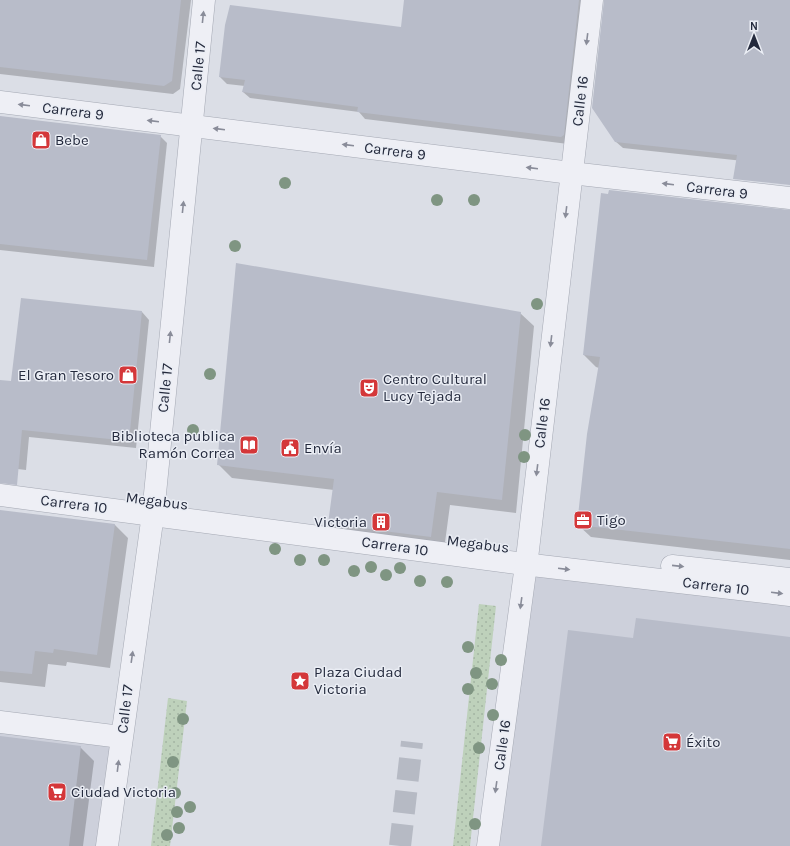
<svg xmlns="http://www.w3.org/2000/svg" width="790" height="846" font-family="Karla,sans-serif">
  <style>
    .built { fill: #cdd0db }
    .grass { fill: url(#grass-dots) }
    .shadow { fill: #0003 }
    .building { fill: #b8bcc9 }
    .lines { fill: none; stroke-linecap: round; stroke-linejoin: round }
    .minor-tunnel { stroke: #b6bac4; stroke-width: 22; stroke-dasharray: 22 11; stroke-linecap: butt }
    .minor-casing { stroke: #a4a8b3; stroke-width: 23 }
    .minor { stroke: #eeeff5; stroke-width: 22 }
    .tree { fill: #7f9582 }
    .oneway { fill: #898c99 }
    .labels { text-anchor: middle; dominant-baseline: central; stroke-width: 3; stroke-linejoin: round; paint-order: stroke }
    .street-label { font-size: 15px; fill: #242a3d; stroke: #eaedf4 }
    .poi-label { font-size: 15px; fill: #242a3d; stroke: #eaedf4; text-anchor: start }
  </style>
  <defs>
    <pattern id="grass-dots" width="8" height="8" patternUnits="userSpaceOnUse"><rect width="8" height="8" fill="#bed1bb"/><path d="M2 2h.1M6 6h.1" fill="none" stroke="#a3b4a2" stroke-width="1.8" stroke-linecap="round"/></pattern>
  </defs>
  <rect width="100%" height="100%" fill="#dbdee6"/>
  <g class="built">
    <path d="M526 564 790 595V846H488Z"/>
    <path d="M0 722 121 737 107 846H0Z"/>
  </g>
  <g class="grass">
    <path d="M479 604 496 606 470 846H453Z"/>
    <path d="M168 698 187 701 170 846H151Z"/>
  </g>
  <g class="shadow">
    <path d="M0 0H191L180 89 173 94 0 74Z"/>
    <path d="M406 0H589L568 144 365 119 359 112 250 98 243 92 245 86 227 84 220 77 402 28Z"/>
    <path d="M634 0H790V166L623 148 615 141Z"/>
    <path d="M0 118 160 136 167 143 154 267 0 250Z"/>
    <path d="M790 211V560L591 537 578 525 599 368 596 367 584 355Z"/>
    <path d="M142 312 149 320 136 448 29 437 26 470 0 467V381L12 382Z"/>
    <path d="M520 313 534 326 516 513 450 505 444 550 343 537 329 523 334 490 232 478 218 464Z"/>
    <path d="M0 512 115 525 128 538 110 668 67 662 66 666 48 664 45 687 0 682Z"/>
    <path d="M0 737 80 747 94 761 83 846H0Z"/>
  </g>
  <g class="building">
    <path d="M0 0H181L172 81 164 86 0 67Z"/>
    <path d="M404 0H579L564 135 561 137 357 112 358 107 242 92 245 80 219 77 225 25 230 5 401 27Z"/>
    <path d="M604 0H790V185L733 179 737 155 615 142 592 108Z"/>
    <path d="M0 116 161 135 147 260 0 244Z"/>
    <path d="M609 190 790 210V549L577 525 587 434 600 357 583 355 601 193 608 194Z"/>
    <path d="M236 263 521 312 502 500 437 492 431 537 328 524 334 479 217 465Z"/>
    <path d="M21 298 142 311 129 441 22 430 17 485 0 483V380L11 381Z"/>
    <path d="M0 510 115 524 97 655 54 649 53 653 35 651 32 674 0 671Z"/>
    <path d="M636 618 790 637V846H541L568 630 633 638Z"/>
    <path d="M0 736 81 746 69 846H0Z"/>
  </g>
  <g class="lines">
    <path class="minor-tunnel" d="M400 846 412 742"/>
    <g class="minor-casing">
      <g id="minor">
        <path d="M0 102 571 173 790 198"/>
        <path d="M0 495 532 565 790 595"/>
        <path d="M672 566 790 579"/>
        <path d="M0 722 121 737"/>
        <path d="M107 846 153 514 204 0"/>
        <path d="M488 846 528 550 592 0"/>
      </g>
    </g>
    <use href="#minor" class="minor"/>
  </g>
  <g class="tree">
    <circle cx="285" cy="183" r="6"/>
    <circle cx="437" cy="200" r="6"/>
    <circle cx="474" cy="200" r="6"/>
    <circle cx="235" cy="246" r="6"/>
    <circle cx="537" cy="304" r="6"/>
    <circle cx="210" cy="374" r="6"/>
    <circle cx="193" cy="430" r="6"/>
    <circle cx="525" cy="435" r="6"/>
    <circle cx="524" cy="457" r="6"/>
    <circle cx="275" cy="549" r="6"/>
    <circle cx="300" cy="560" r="6"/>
    <circle cx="324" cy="560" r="6"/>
    <circle cx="371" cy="567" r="6"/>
    <circle cx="400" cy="568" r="6"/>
    <circle cx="354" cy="571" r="6"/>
    <circle cx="386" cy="575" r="6"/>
    <circle cx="420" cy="581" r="6"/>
    <circle cx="447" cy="582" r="6"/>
    <circle cx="468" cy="647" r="6"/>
    <circle cx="501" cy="660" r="6"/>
    <circle cx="476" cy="673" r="6"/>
    <circle cx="492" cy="684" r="6"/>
    <circle cx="468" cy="689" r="6"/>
    <circle cx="493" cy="715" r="6"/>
    <circle cx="183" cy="719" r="6"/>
    <circle cx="479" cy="748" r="6"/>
    <circle cx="173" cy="762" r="6"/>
    <circle cx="175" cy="793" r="6"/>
    <circle cx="190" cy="807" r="6"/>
    <circle cx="177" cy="812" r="6"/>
    <circle cx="475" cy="824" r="6"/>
    <circle cx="179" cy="828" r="6"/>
    <circle cx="167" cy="835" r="6"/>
  </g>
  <defs><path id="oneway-solid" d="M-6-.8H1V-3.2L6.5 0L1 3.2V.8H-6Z"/></defs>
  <g class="oneway">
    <use href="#oneway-solid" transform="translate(203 17) rotate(-84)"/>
    <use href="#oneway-solid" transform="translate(587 39) rotate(97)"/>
    <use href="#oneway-solid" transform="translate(24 105) rotate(-173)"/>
    <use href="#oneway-solid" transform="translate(153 121) rotate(-173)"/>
    <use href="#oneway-solid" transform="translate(219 129) rotate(-173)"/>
    <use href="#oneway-solid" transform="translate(348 145) rotate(-173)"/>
    <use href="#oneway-solid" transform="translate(532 168) rotate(-173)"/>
    <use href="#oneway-solid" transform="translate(668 184) rotate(-173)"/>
    <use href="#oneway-solid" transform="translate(183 207) rotate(-84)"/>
    <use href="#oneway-solid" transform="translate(566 212) rotate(97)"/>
    <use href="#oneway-solid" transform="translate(170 337) rotate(-84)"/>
    <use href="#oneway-solid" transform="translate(551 341) rotate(97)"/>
    <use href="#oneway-solid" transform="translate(537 470) rotate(97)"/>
    <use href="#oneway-solid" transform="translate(678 566) rotate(6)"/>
    <use href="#oneway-solid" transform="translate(564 569) rotate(7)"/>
    <use href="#oneway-solid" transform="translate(777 593) rotate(7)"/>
    <use href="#oneway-solid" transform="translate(521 603) rotate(98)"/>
    <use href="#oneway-solid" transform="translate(132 657) rotate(-82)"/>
    <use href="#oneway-solid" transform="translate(118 766) rotate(-83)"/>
    <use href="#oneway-solid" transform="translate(496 787) rotate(98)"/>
  </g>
  <defs>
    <g id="shop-square" transform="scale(1)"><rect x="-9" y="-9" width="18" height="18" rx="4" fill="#d43739" stroke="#eaedf4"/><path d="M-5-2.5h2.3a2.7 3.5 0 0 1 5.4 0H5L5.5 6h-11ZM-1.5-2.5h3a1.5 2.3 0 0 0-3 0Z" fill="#fff"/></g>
    <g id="theatre-square" transform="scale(1)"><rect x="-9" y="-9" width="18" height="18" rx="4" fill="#d43739" stroke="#eaedf4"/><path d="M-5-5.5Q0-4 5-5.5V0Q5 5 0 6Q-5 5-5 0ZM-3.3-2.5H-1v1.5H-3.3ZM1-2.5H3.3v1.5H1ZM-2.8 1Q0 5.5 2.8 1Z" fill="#fff"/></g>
    <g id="library-square" transform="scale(1)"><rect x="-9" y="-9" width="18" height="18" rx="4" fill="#d43739" stroke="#eaedf4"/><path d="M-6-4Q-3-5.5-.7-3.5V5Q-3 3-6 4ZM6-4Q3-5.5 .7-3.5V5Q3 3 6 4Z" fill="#fff"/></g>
    <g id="civic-square" transform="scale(1)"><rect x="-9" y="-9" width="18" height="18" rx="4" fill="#d43739" stroke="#eaedf4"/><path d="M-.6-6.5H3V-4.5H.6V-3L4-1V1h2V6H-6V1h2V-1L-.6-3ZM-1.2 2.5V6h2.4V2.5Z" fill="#fff"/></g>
    <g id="office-square" transform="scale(1)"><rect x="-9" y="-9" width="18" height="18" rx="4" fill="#d43739" stroke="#eaedf4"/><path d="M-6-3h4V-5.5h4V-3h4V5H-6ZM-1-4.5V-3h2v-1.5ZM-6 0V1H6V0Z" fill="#fff"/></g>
    <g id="building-square" transform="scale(1)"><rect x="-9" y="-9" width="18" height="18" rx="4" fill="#d43739" stroke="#eaedf4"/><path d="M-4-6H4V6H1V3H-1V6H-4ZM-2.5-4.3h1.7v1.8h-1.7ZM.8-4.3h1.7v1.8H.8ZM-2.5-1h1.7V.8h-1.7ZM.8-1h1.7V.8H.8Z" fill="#fff"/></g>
    <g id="sight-square" transform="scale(1)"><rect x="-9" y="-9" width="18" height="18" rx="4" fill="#d43739" stroke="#eaedf4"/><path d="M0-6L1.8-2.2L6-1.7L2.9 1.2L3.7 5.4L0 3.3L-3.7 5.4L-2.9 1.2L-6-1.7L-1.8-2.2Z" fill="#fff"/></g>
    <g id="supermarket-square" transform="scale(1)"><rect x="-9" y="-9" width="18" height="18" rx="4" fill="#d43739" stroke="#eaedf4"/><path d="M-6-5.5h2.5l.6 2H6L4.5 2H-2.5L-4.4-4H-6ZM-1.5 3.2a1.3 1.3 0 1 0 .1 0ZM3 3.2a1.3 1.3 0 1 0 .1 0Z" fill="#fff"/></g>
  </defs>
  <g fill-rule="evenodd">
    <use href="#shop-square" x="41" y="140"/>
    <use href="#shop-square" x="128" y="375"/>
    <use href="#theatre-square" x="369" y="388"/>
    <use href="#library-square" x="249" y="445"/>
    <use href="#civic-square" x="290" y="448"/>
    <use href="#office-square" x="583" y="520"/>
    <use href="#building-square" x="381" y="522"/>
    <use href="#sight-square" x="300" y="681"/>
    <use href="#supermarket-square" x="672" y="742"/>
    <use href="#supermarket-square" x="57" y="792"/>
  </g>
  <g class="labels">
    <g class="street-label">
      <text transform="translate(198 66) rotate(-84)">Calle 17</text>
      <text transform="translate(580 101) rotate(-83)">Calle 16</text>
      <text transform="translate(73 111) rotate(7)">Carrera 9</text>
      <text transform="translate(395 151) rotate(7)">Carrera 9</text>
      <text transform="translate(717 190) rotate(7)">Carrera 9</text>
      <text transform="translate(165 388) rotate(-84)">Calle 17</text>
      <text transform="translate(542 423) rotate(-83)">Calle 16</text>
      <text transform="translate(157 501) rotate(7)">Megabus</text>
      <text transform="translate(74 504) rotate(7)">Carrera 10</text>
      <text transform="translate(478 544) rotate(7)">Megabus</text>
      <text transform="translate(395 546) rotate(8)">Carrera 10</text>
      <text transform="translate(716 586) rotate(7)">Carrera 10</text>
      <text transform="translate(125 709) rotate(-83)">Calle 17</text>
      <text transform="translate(502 745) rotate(-82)">Calle 16</text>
    </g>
    <g class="poi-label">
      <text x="55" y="140">Bebe</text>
      <text x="114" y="375" text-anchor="end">El Gran Tesoro</text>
      <text x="383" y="379">Centro Cultural<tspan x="383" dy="17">Lucy Tejada</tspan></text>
      <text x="235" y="436" text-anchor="end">Biblioteca publica<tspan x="235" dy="17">Ramón Correa</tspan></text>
      <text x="304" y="448">Envía</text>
      <text x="597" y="520">Tigo</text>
      <text x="367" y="522" text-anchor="end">Victoria</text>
      <text x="314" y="672">Plaza Ciudad<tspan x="314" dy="17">Victoria</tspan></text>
      <text x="686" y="742">Éxito</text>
      <text x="71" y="792">Ciudad Victoria</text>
    </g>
  </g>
  <g transform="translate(754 36)" stroke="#eaedf4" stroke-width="3" paint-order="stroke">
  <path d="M0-3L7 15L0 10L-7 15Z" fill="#242a3d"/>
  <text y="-6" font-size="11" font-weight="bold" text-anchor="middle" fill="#242a3d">N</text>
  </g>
</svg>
